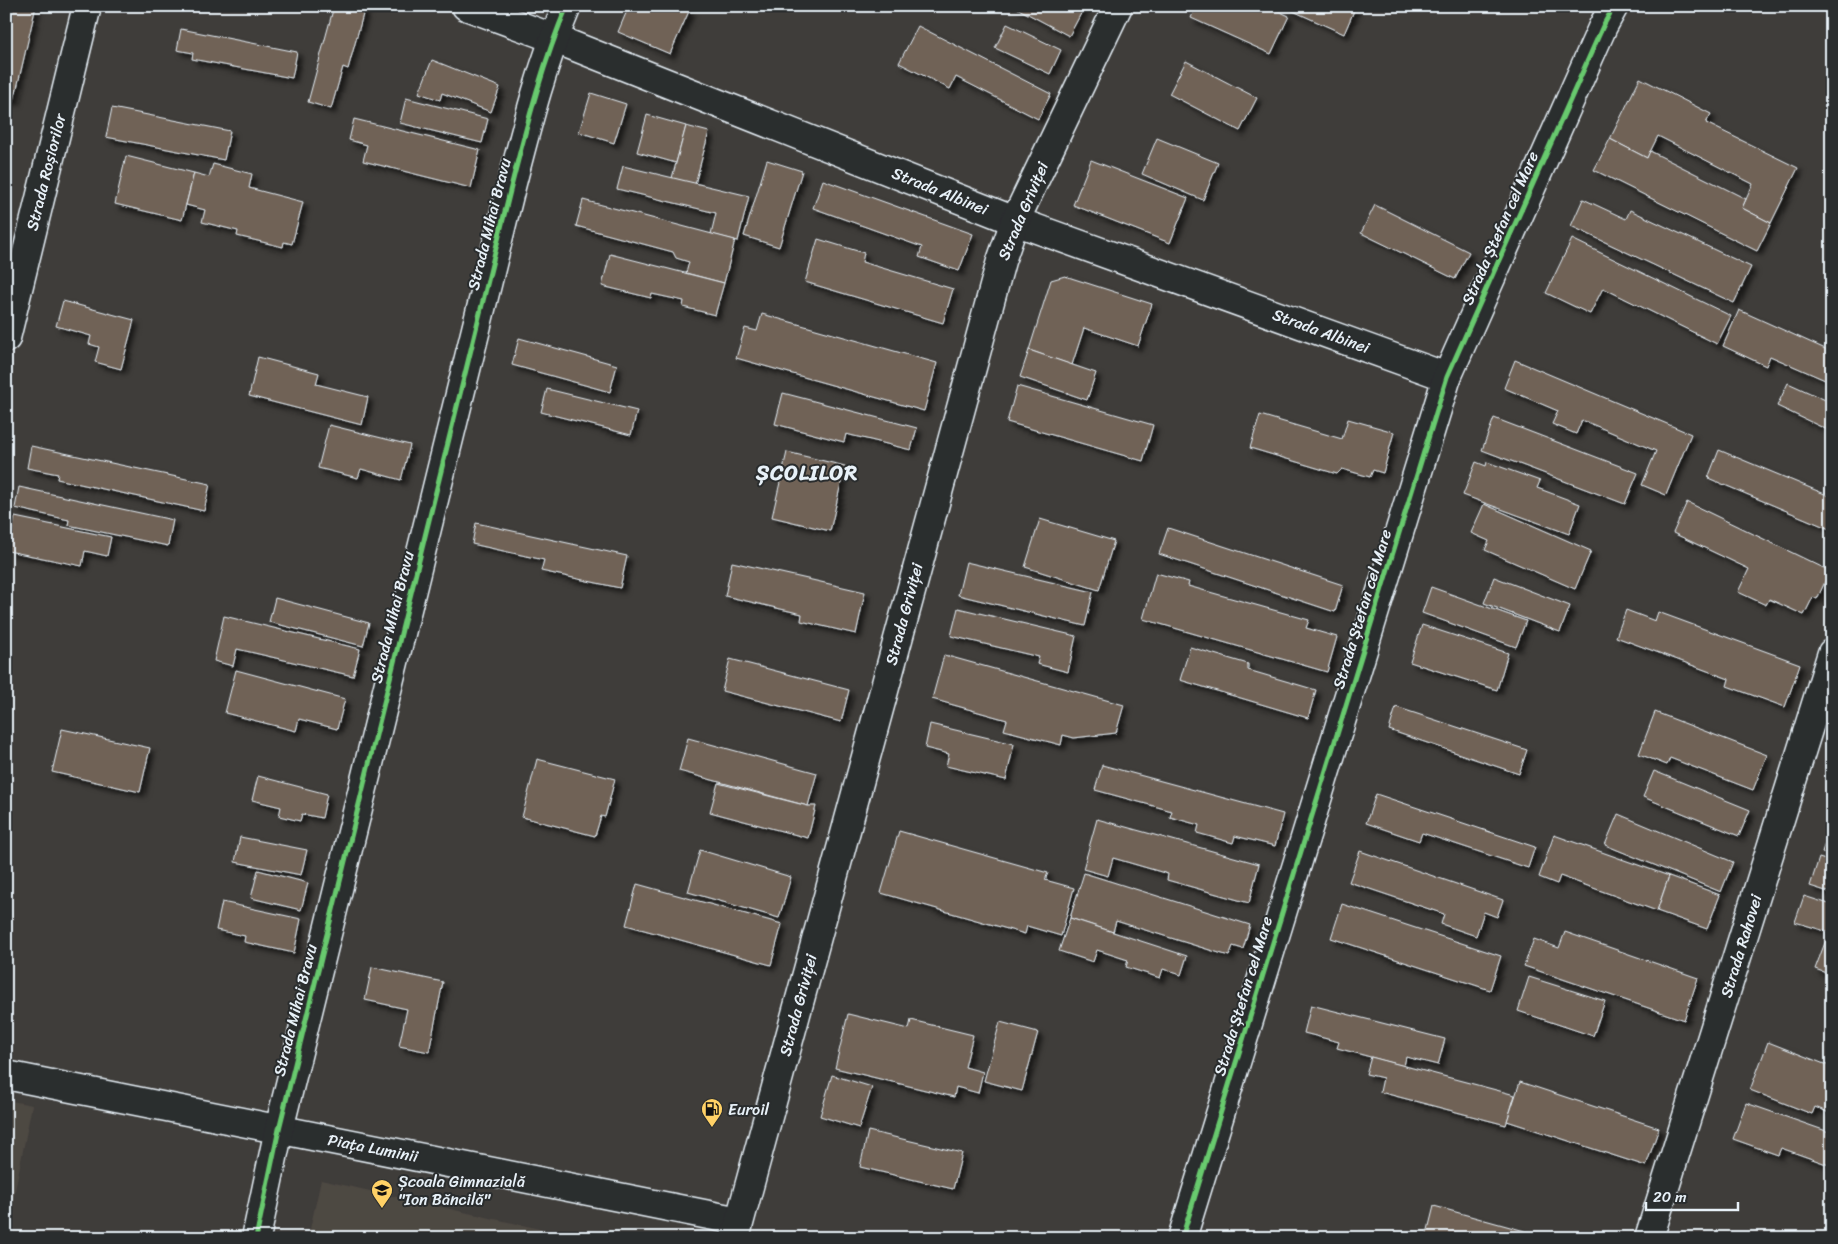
<svg xmlns="http://www.w3.org/2000/svg" width="1838" height="1244" font-family="Sriracha,sans-serif">
  <style>
    .built { fill: #4e4843 }
    .building { fill: #706257; stroke: #e8f1f8; filter: url(#shadow) }
    .lines { fill: none; stroke-linecap: round; stroke-linejoin: round }
    .street-casing { stroke: #e8f1f8; stroke-width: 31 }
    .secondary-casing { stroke: #e8f1f8; stroke-width: 31 }
    .street { stroke: #2a2d2e; stroke-width: 28 }
    .secondary { stroke: #2a2d2e; stroke-width: 28 }
    .cycleway-casing { stroke: #2a2d2e; stroke-width: 8 }
    .cycleway { stroke: #67ca6e; stroke-width: 5 }
    .labels { text-anchor: middle; dominant-baseline: central; stroke-width: 4; stroke-linejoin: round; paint-order: stroke }
    .street-label { font-size: 16px; fill: #e8f1f8; stroke: #2a2d2e }
    .poi-label { font-size: 16px; fill: #e8f1f8; stroke: #2a2d2e; text-anchor: start }
    .district-label { font-size: 21px; font-weight: bold; letter-spacing: 1px; fill: #e8f1f8; stroke: #2a2d2e }
  </style>
  <defs>
    <filter id="shadow"><feDropShadow dx="4.5" dy="4.5" stdDeviation="2.5" flood-color="#0009"/></filter>
  </defs>
  <rect width="100%" height="100%" fill="#3f3d3a"/>
  <filter id="ink" filterUnits="userSpaceOnUse"><feTurbulence type="fractalNoise" baseFrequency=".02" numOctaves="2"/><feDisplacementMap in="SourceGraphic" scale="10" xChannelSelector="R" yChannelSelector="G"/><feConvolveMatrix kernelMatrix="1 2 1 2 8 2 1 2 1" color-interpolation-filters="sRGB"/></filter>
  <g filter="url(#ink)">
    <g class="built">
      <path d="M6 1100 32 1105 6 1236Z"/>
      <path d="M321 1180 580 1238H308Z"/>
    </g>
    <g class="building">
      <path d="M6 6H36L14 101 6 100Z"/>
      <path d="M334 6 365 7 348 69 343 67 331 109 308 102Z"/>
      <path d="M629 6H684L690 9 670 54 618 32Z"/>
      <path d="M1013 6H1085L1069 36Z"/>
      <path d="M1196 6H1268L1289 16 1271 54 1191 18Z"/>
      <path d="M1282 6H1356L1344 34Z"/>
      <path d="M1007 24 1061 50 1050 74 995 48Z"/>
      <path d="M918 26 1051 94 1038 119 956 77 950 89 899 63Z"/>
      <path d="M181 29 297 52 292 78 192 59 193 53 177 50Z"/>
      <path d="M432 60 500 87 491 112 442 93 440 100 419 93Z"/>
      <path d="M1186 61 1257 98 1240 131 1169 94Z"/>
      <path d="M1640 78 1711 114 1706 123 1798 168 1771 223 1742 208 1753 184 1658 136 1647 158 1610 139Z"/>
      <path d="M591 93 626 104 614 143 579 132Z"/>
      <path d="M406 98 488 119 482 143 400 123Z"/>
      <path d="M112 108 230 131 224 160 106 137Z"/>
      <path d="M647 115 686 126 676 163 637 152Z"/>
      <path d="M354 119 480 150 471 188 363 161 367 145 349 140Z"/>
      <path d="M686 126 709 132 695 184 672 178Z"/>
      <path d="M1157 138 1218 163 1203 200 1142 174Z"/>
      <path d="M1610 139 1647 158 1650 151 1746 199 1742 208 1771 223 1757 251 1594 170Z"/>
      <path d="M126 156 194 173 182 220 115 204Z"/>
      <path d="M767 160 802 171 779 247 744 236Z"/>
      <path d="M1091 160 1188 198 1170 243 1073 205Z"/>
      <path d="M213 164 252 174 249 188 303 202 292 244 284 242 283 247 237 236 238 231 202 222 205 210 186 205 194 173 209 177Z"/>
      <path d="M623 166 749 196 738 241 711 234 716 213 617 189Z"/>
      <path d="M823 180 973 234 959 271 919 257 922 247 813 208Z"/>
      <path d="M1583 199 1626 219 1630 210 1751 267 1734 303 1571 226Z"/>
      <path d="M583 200 735 240 724 283 686 273 689 262 676 258 673 252 576 226Z"/>
      <path d="M1375 205 1469 252 1455 279 1361 233Z"/>
      <path d="M818 239 864 253 862 262 953 289 943 323 805 282Z"/>
      <path d="M1572 239 1731 316 1717 344 1603 288 1590 314 1546 293Z"/>
      <path d="M610 254 724 283 715 315 683 307 684 301 652 294 651 298 602 286Z"/>
      <path d="M1065 276 1152 304 1138 346 1084 328 1072 365 1029 350 1051 280Z"/>
      <path d="M63 301 134 320 121 369 95 362 99 347 89 344 91 336 56 326Z"/>
      <path d="M1739 310 1832 352V383L1770 356 1766 366 1723 346Z"/>
      <path d="M762 314 937 363 924 411 736 358 745 328 757 331Z"/>
      <path d="M519 338 617 365 610 392 512 365Z"/>
      <path d="M1029 350 1096 373 1087 400 1020 377Z"/>
      <path d="M258 357 319 373 316 384 368 397 362 425 249 396Z"/>
      <path d="M1515 360 1691 434 1666 495 1642 485 1656 451 1582 420 1576 434 1552 424 1558 411 1504 388Z"/>
      <path d="M1788 383 1832 403V432L1777 406Z"/>
      <path d="M1017 386 1153 425 1143 461 1007 422Z"/>
      <path d="M547 389 637 411 631 435 541 412Z"/>
      <path d="M783 393 917 428 911 450 846 434 844 442 775 424Z"/>
      <path d="M1260 415 1342 439 1348 419 1394 432 1383 473 1373 470 1370 477 1342 469 1337 474 1250 448Z"/>
      <path d="M1494 418 1638 473 1625 504 1482 450Z"/>
      <path d="M329 425 410 445 401 480 361 469 358 478 318 468Z"/>
      <path d="M31 446 210 484 204 511 57 479 58 474 27 468Z"/>
      <path d="M1719 450 1832 497V530L1708 478Z"/>
      <path d="M787 452 845 466 830 531 772 517Z"/>
      <path d="M1476 462 1486 466 1487 462 1540 481 1537 488 1580 504 1569 534 1463 495Z"/>
      <path d="M19 487 173 520 168 546 68 525 69 520 15 508Z"/>
      <path d="M1687 502 1830 571 1817 599 1813 597 1804 615 1769 599 1766 605 1738 592 1749 569 1673 533Z"/>
      <path d="M1484 504 1591 551 1575 589 1485 550 1489 541 1471 533Z"/>
      <path d="M15 517 111 537 107 556 85 551 82 566 8 551Z"/>
      <path d="M1040 519 1114 541 1099 590 1025 567Z"/>
      <path d="M476 523 627 556 620 588 541 571 544 560 472 544Z"/>
      <path d="M1168 528 1343 585 1335 612 1159 554Z"/>
      <path d="M732 562 865 592 856 634 801 621 802 614 725 596Z"/>
      <path d="M966 562 1093 592 1085 626 958 595Z"/>
      <path d="M1156 573 1189 582 1188 586 1309 620 1306 628 1337 637 1327 672 1143 619Z"/>
      <path d="M1494 577 1570 606 1560 632 1484 603Z"/>
      <path d="M1431 587 1526 621 1516 647 1422 613Z"/>
      <path d="M275 598 369 623 363 646 269 622Z"/>
      <path d="M958 608 1076 636 1068 672 1037 664 1039 657 951 636Z"/>
      <path d="M1626 610 1655 621 1658 612 1800 664 1785 707 1727 686 1729 679 1616 637Z"/>
      <path d="M224 616 360 649 353 676 237 649 233 666 214 661Z"/>
      <path d="M1422 625 1508 653 1497 690 1410 662Z"/>
      <path d="M1190 647 1248 664V670L1316 690 1308 718 1180 680Z"/>
      <path d="M944 655 1124 705 1116 733 1074 738 1063 735 1061 745 1004 730 1007 720 932 699Z"/>
      <path d="M730 659 849 690 841 722 722 691Z"/>
      <path d="M236 670 345 699 337 729 299 719 296 731 225 713Z"/>
      <path d="M1396 707 1527 750 1519 774 1389 730Z"/>
      <path d="M1655 712 1767 755 1753 790 1670 758 1667 765 1639 754Z"/>
      <path d="M930 724 1014 744 1006 780 946 766 949 754 925 748Z"/>
      <path d="M62 729 150 748 140 792 52 772Z"/>
      <path d="M688 738 817 773 808 806 679 771Z"/>
      <path d="M537 759 615 779 605 817 601 816 595 836 522 817Z"/>
      <path d="M1102 765 1283 814 1275 846 1235 836 1233 843 1197 833 1199 825 1170 817 1172 811 1095 790Z"/>
      <path d="M1654 771 1750 810 1739 836 1643 797Z"/>
      <path d="M258 776 327 794 322 818 302 814 300 821 279 816 281 807 252 800Z"/>
      <path d="M718 783 808 806H816L808 838 710 812Z"/>
      <path d="M1376 794 1535 847 1528 868 1422 833 1419 841 1366 823Z"/>
      <path d="M1618 814 1733 862 1721 892 1605 845Z"/>
      <path d="M1097 819 1259 864 1249 903 1167 880 1168 874 1113 858 1108 876 1083 869Z"/>
      <path d="M1832 822V855L1822 852Z"/>
      <path d="M899 831 1048 873 1045 880 1074 888 1061 936 1027 926 1025 934 881 893Z"/>
      <path d="M1554 835 1669 876 1657 911 1560 876 1557 884 1539 877Z"/>
      <path d="M240 837 307 850 301 875 235 862Z"/>
      <path d="M700 850 791 877 779 918 688 892Z"/>
      <path d="M1360 851 1503 900 1497 917 1484 912 1476 936 1441 924 1444 914 1349 882Z"/>
      <path d="M1819 858 1832 862V893L1810 886Z"/>
      <path d="M258 870 308 883 301 910 251 898Z"/>
      <path d="M1084 873 1250 925 1243 949 1233 946 1229 956 1116 921 1113 932 1070 918Z"/>
      <path d="M1669 876 1720 895 1707 929 1657 911Z"/>
      <path d="M637 884 782 924 771 965 626 925Z"/>
      <path d="M1804 896 1832 905V933L1795 922Z"/>
      <path d="M222 902 301 919 294 953 244 942 245 936 216 930Z"/>
      <path d="M1342 904 1501 956 1490 990 1331 938Z"/>
      <path d="M1070 918 1187 956 1181 975 1163 969 1160 978 1126 967 1128 960 1097 950 1093 962 1059 951Z"/>
      <path d="M1565 932 1698 978 1684 1020 1524 966 1534 939 1559 948Z"/>
      <path d="M1826 940 1832 943V975L1815 969Z"/>
      <path d="M372 967 443 982 429 1052 399 1046 407 1009 365 1000Z"/>
      <path d="M1529 977 1605 1001 1593 1036 1518 1011Z"/>
      <path d="M1311 1005 1445 1039 1438 1065 1406 1057 1404 1066 1337 1048 1339 1042 1304 1033Z"/>
      <path d="M848 1014 909 1029 911 1020 973 1035 965 1067 983 1072 978 1093 956 1087 954 1097 835 1068Z"/>
      <path d="M1000 1022 1038 1032 1022 1091 984 1081Z"/>
      <path d="M1768 1042 1832 1067V1114L1815 1107 1812 1114 1750 1090Z"/>
      <path d="M1371 1057 1515 1095 1506 1125 1380 1092 1383 1078 1366 1074Z"/>
      <path d="M832 1075 872 1087 859 1128 820 1116Z"/>
      <path d="M1520 1082 1659 1128 1646 1166 1507 1121Z"/>
      <path d="M1746 1103 1832 1133V1166L1781 1148 1778 1155 1733 1139Z"/>
      <path d="M868 1131 962 1153 953 1189 860 1167Z"/>
      <path d="M1434 1206 1550 1238H1426Z"/>
    </g>
    <g class="lines">
      <g class="street-casing">
        <g id="street">
          <path d="M466 6 553 38 1015 221 1447 377"/>
          <path d="M6 338 87 6"/>
          <path d="M6 1075 739 1221"/>
          <path d="M256 1238 279 1129 511 187C527 125 542 65 567 6"/>
          <path d="M1182 1238 1447 377 1603 26 1614 6"/>
          <path d="M1649 1238 1832 653"/>
        </g>
      </g>
      <g class="secondary-casing">
        <path id="secondary" d="M735 1238 1001 261 1015 221 1118 6"/>
      </g>
      <use href="#street" class="street"/>
      <use href="#secondary" class="secondary"/>
      <g class="cycleway-casing">
        <g id="cycleway">
          <path d="M256 1238 279 1129 511 187C527 125 542 65 567 6"/>
          <path d="M1182 1238 1447 377 1603 26 1614 6"/>
        </g>
      </g>
      <use href="#cycleway" class="cycleway"/>
    </g>
  </g>
  <defs>
    <g id="fuel-pin" transform="scale(1.125)"><path d="M0 17L-7.5 6A9.5 9.5 0 1 1 7.5 6Z" fill="#ffd166" stroke="#2a2d2e"/><path d="M-5.5-6h7V0h2V4h1.3V-2.5L3-4.5l.8-.8L6-3V5H2.5V1h-1V6h-7ZM-4.2-4.7v3.2H.2V-4.7Z" fill="#111"/></g>
    <g id="school-pin" transform="scale(1.125)"><path d="M0 17L-7.5 6A9.5 9.5 0 1 1 7.5 6Z" fill="#ffd166" stroke="#2a2d2e"/><path d="M0-5L7-2L0 1L-7-2ZM-4 1L0 2.5L4 1V4Q0 6-4 4Z" fill="#111"/></g>
  </defs>
  <g fill-rule="evenodd">
    <use href="#fuel-pin" x="712" y="1109"/>
    <use href="#school-pin" x="382" y="1190"/>
  </g>
  <g class="labels">
    <g class="street-label">
      <text transform="translate(46 172) rotate(-76)">Strada Roșiorilor</text>
      <text transform="translate(940 191) rotate(22)">Strada Albinei</text>
      <text transform="translate(1023 211) rotate(-67)">Strada Griviței</text>
      <text transform="translate(489 224) rotate(-76)">Strada Mihai Bravu</text>
      <text transform="translate(1500 228) rotate(-66)">Strada Ștefan cel Mare</text>
      <text transform="translate(1321 331) rotate(20)">Strada Albinei</text>
      <text transform="translate(1362 609) rotate(-73)">Strada Ștefan cel Mare</text>
      <text transform="translate(904 614) rotate(-75)">Strada Griviței</text>
      <text transform="translate(392 617) rotate(-76)">Strada Mihai Bravu</text>
      <text transform="translate(1741 946) rotate(-73)">Strada Rahovei</text>
      <text transform="translate(1243 996) rotate(-73)">Strada Ștefan cel Mare</text>
      <text transform="translate(798 1005) rotate(-75)">Strada Griviței</text>
      <text transform="translate(295 1010) rotate(-76)">Strada Mihai Bravu</text>
      <text transform="translate(373 1148) rotate(11)">Piața Luminii</text>
    </g>
    <g class="poi-label">
      <text x="728" y="1109">Euroil</text>
      <text x="398" y="1181">Școala Gimnazială<tspan x="398" dy="18">"Ion Băncilă"</tspan></text>
    </g>
    <g class="district-label">
      <text x="807" y="473">ȘCOLILOR</text>
    </g>
  </g>
  <rect width="1838" height="1244" fill="none" stroke="#2a2d2e" stroke-width="25"/>
  <rect x="12" y="12" width="1813" height="1219" fill="none" stroke="#e8f1f8" stroke-width="2" filter="url(#ink)"/>
  <path d="M1646 1202v8h92v-8" fill="none" stroke="#e8f1f8" stroke-width="2.5"/>
  <text x="1653" y="1202" font-size="15" fill="#e8f1f8" stroke="#2a2d2e" stroke-width="4" paint-order="stroke">20 m</text>
</svg>
